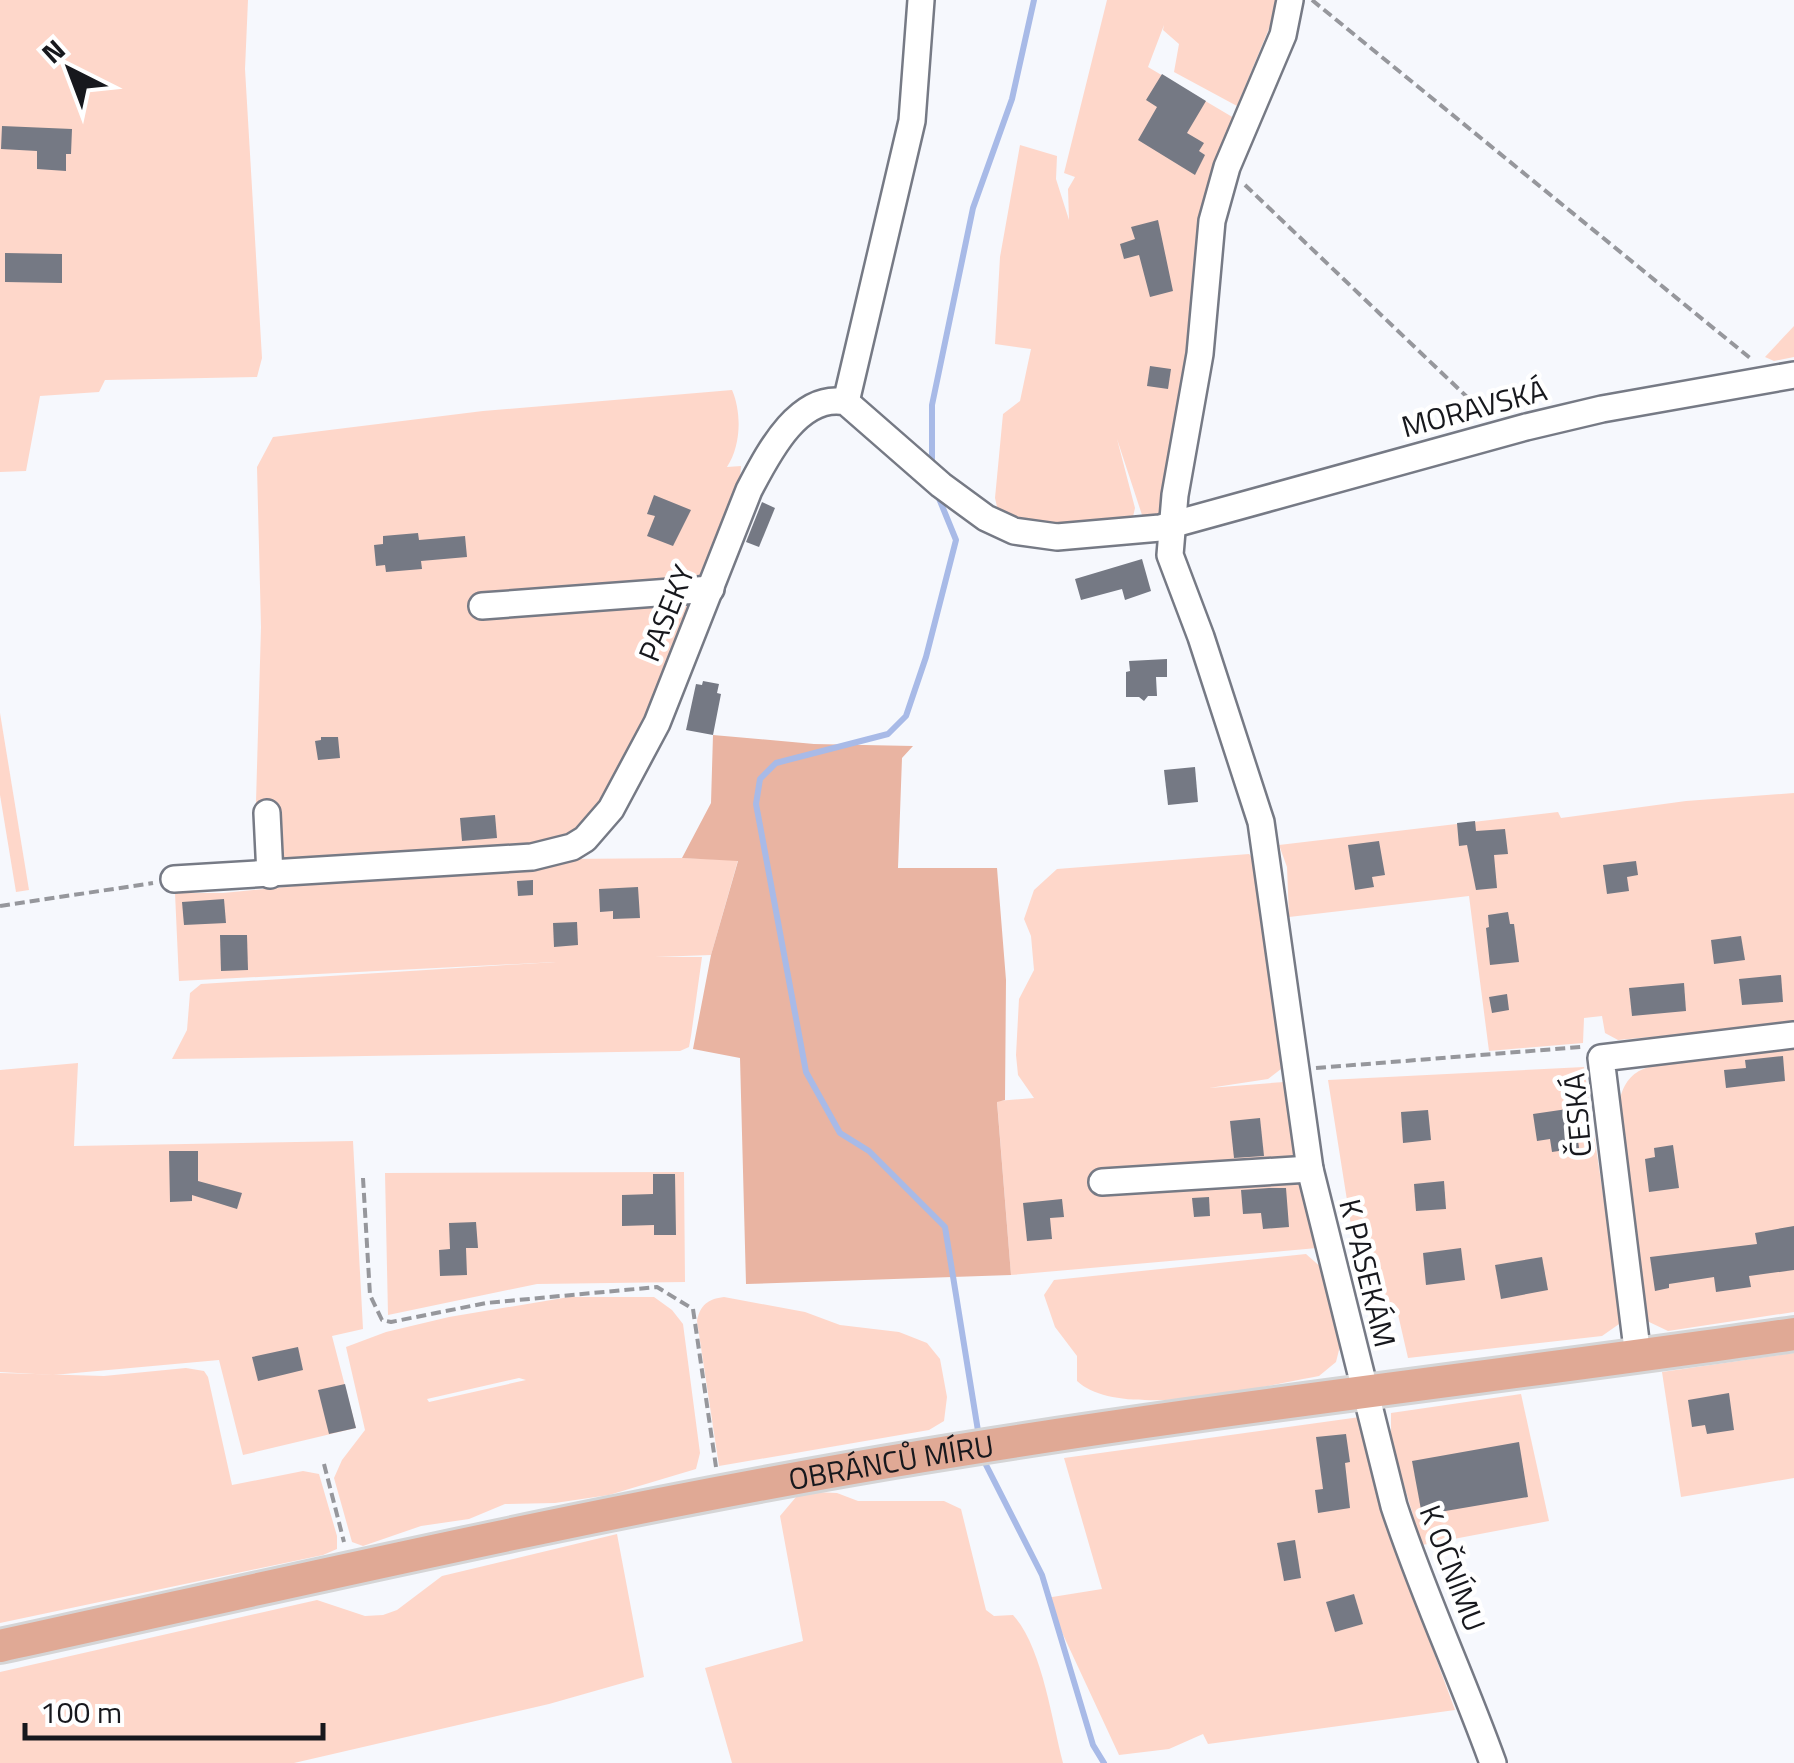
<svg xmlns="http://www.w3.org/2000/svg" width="1794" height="1763" font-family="'Titillium Web',sans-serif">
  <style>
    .green { fill: #fed7ca; fill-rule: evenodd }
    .forest { fill: #e9b4a2 }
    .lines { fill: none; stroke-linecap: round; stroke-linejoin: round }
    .stream { stroke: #a8bae7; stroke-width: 6 }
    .building { fill: #757984 }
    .minor-casing { stroke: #767a85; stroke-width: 30 }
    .major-casing { stroke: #d5d5d6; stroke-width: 38 }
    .path { stroke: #96979c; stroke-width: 4; stroke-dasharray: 10 5; stroke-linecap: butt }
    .minor { stroke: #fff; stroke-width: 25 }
    .major { stroke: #e0a995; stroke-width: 32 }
    .labels { text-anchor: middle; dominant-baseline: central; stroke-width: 9; stroke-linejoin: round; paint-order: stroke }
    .street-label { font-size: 30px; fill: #17181d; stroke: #fff }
  </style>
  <rect width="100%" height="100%" fill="#f6f8fd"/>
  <g class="green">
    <path d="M0 0H248L245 69 262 358 257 377 105 380 99 392 40 396 26 471 0 472Z"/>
    <path d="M1107 0H1276L1270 26 1237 106 1174 72 1179 44 1163 30 1164 25 1148 67 1234 118 1202 209 1194 271 1191 356 1159 520 1143 518 1117 439 1135 508 1132 521 1032 527 998 511 995 498 1003 414 1020 401 1031 349 995 344 1000 257 1020 145 1057 156 1056 179 1069 220 1068 189 1075 177 1064 173Z"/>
    <path d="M1794 326V357L1774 361 1765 357Z"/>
    <path d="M732 390C742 413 741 446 727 467L741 466 739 491 647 727 587 824 562 842 254 872 261 627 257 467 273 437 483 411Z"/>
    <path d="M0 713 29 890 16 892 0 795Z"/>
    <path d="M1794 793V1024L1618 1040 1605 1033 1602 1016 1584 1018 1583 1043 1489 1051 1469 896 1289 917 1287 867 1279 845 1558 812 1561 818 1686 801Z"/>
    <path d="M1249 854 1256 861 1281 1069 1268 1079 1209 1088 1284 1082 1300 1157 1234 1164 1301 1172 1317 1248 1011 1275 997 1101 1034 1098 1018 1075 1016 1055 1019 999 1034 970 1031 936 1024 919 1034 890 1057 869Z"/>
    <path d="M682 858 738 860 711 955 655 957H702L691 1036 689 1047 680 1051 172 1059 187 1030 190 993 201 984 556 962 179 981 175 893H223L564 859Z"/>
    <path d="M1794 1048V1312L1668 1331 1647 1321 1619 1103C1628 1061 1656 1066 1691 1062V1057Z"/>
    <path d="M78 1063 74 1146 353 1141 363 1329 332 1336 356 1428 243 1455 219 1360 53 1375 0 1372V1070Z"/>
    <path d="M1584 1067 1622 1322 1602 1336 1408 1358 1397 1310 1365 1314 1328 1080Z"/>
    <path d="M684 1172 685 1282 537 1284 388 1315 385 1173Z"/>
    <path d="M1306 1254 1323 1269 1340 1346 1336 1362 1319 1376C1263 1386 1121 1422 1077 1381V1356L1055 1327 1044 1295 1054 1280Z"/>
    <path d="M569 1297H654L672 1310 683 1324 700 1453 696 1469 609 1495 555 1503 505 1504 469 1519 421 1526 363 1546 352 1542 334 1478 342 1460 365 1430 346 1347 386 1332 449 1317ZM519 1378 526 1380 429 1402 427 1399Z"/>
    <path d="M724 1297 805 1312 840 1325 899 1332 927 1343 940 1359 947 1397 944 1421 929 1430 719 1466 697 1321C700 1305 708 1299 724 1297Z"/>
    <path d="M1794 1353V1478L1681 1497 1662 1372Z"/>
    <path d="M186 1368 204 1371 208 1377 232 1485 303 1471 319 1474 337 1536V1549L323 1555 0 1623V1373L104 1376Z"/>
    <path d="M1521 1394 1549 1521 1422 1545 1391 1442V1413Z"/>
    <path d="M1360 1417 1393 1542 1455 1710 1208 1744 1203 1734 1169 1749 1119 1755 1046 1598 1102 1589 1064 1458Z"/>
    <path d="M813 1492 837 1493 858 1501H944L961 1509 986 1610 994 1616 1013 1615C1042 1646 1052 1721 1063 1763H732L705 1668 803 1641 780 1516 796 1497Z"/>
    <path d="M617 1534 644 1677 549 1704 294 1763H0V1672L317 1600 365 1616 383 1615 397 1610 442 1576Z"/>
  </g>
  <path class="forest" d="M713 735 814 744 913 746 902 758 898 868H997L1006 980 1005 1100 997 1102 1011 1275 746 1284 740 1058 693 1049 711 955 738 861 682 858 711 803Z"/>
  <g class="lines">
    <g class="stream">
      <path d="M932 464V405L973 208 1012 99 1034 0"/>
      <path d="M936 491 956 540 926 657 906 716 888 734 776 763 760 779 756 804 806 1072 840 1133 869 1151 945 1227 979 1437"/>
      <path d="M983 1459 1042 1575 1093 1745 1104 1763"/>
    </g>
  </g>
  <g class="building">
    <path d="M1162 74 1206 101 1187 133 1204 143 1199 151 1205 155 1195 175 1138 140 1157 107 1146 100Z"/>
    <path d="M2 126 72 129 71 154H66V171L37 169V151L1 149Z"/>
    <path d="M1158 220 1173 291 1150 297 1139 255 1124 259 1120 244 1135 239 1131 227Z"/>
    <path d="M5 253 62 254V283L5 282Z"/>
    <path d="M1150 366 1171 369 1168 389 1147 386Z"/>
    <path d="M654 495 691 510 673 546 647 536 655 516 647 514Z"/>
    <path d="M762 502 775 508 759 547 746 542Z"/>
    <path d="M418 533 419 540 465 536 467 557 421 561 422 569 386 572 385 565 376 566 374 545 383 544V536Z"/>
    <path d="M1142 559 1151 591 1125 600 1122 589 1081 600 1075 579Z"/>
    <path d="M1167 659V677H1156L1157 696H1148L1144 701 1139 697H1126V672L1130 671 1129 661Z"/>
    <path d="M703 681 719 684 717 693 721 694 713 735 686 730 696 684 702 685Z"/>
    <path d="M321 737H338L340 758 318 760 315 741 321 740Z"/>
    <path d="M1195 767 1198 802 1168 805 1164 770Z"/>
    <path d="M495 815 497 838 462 841 460 818Z"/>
    <path d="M1475 821 1476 831 1505 829 1508 854 1494 855 1497 888 1476 890 1467 845 1459 846 1457 823Z"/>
    <path d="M1379 841 1385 875 1372 877 1374 887 1355 890 1348 845Z"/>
    <path d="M1636 861 1638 875 1627 877 1629 891 1607 894 1603 865Z"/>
    <path d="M533 880V895L518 896 517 881Z"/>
    <path d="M638 887 640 918 613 919V911L600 912 599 889Z"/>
    <path d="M224 899 226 923 184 925 182 902Z"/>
    <path d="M1508 912 1510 924H1514L1519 962 1490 965 1486 928 1489 927 1488 915Z"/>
    <path d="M577 922 578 945 554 947 553 923Z"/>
    <path d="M220 935H247L248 970 221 971Z"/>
    <path d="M1741 936 1745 960 1714 964 1711 940Z"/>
    <path d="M1781 975 1783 1002 1742 1005 1739 979Z"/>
    <path d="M1684 983 1686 1011 1632 1016 1629 988Z"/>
    <path d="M1507 994 1509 1010 1492 1013 1489 997Z"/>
    <path d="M1783 1056 1785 1081 1726 1088 1724 1070 1746 1068 1745 1060Z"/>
    <path d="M1574 1108 1579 1148 1552 1152 1550 1139 1537 1141 1533 1114Z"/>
    <path d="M1428 1110 1431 1140 1403 1143 1401 1112Z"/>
    <path d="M1260 1118 1264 1156 1234 1158 1230 1121Z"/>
    <path d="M1673 1145 1679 1188 1649 1192 1645 1159 1655 1157 1654 1148Z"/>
    <path d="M169 1151H198V1181L242 1193 237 1209 192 1195V1201L170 1202Z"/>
    <path d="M653 1174H675L676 1235H654V1225L622 1226V1195L653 1194Z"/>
    <path d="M1444 1181 1446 1209 1416 1211 1414 1184Z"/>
    <path d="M1269 1188H1286L1289 1227 1263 1229 1261 1213 1243 1214 1241 1190Z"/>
    <path d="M1209 1197 1210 1216 1194 1217 1192 1198Z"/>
    <path d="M1062 1199 1064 1217 1050 1218 1052 1239 1027 1241 1023 1203Z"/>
    <path d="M476 1222 478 1248H466L467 1275 440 1276 439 1250 450 1249 449 1223Z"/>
    <path d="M1794 1226V1270L1749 1276 1751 1287 1716 1292 1714 1277 1669 1284V1288L1655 1291 1650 1257 1757 1244 1755 1233Z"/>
    <path d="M1461 1248 1465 1280 1426 1285 1423 1253Z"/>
    <path d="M1542 1257 1548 1290 1501 1299 1495 1265Z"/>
    <path d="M298 1347 303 1370 258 1381 252 1357Z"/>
    <path d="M345 1384 356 1428 329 1434 318 1390Z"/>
    <path d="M1729 1393 1734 1430 1707 1434 1705 1425 1692 1427 1688 1400Z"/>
    <path d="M1346 1434 1350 1462 1345 1463 1350 1508 1318 1513 1315 1490 1323 1489 1316 1437Z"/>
    <path d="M1519 1442 1528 1497 1422 1515 1412 1461Z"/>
    <path d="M1295 1540 1301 1578 1284 1581 1277 1543Z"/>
    <path d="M1354 1594 1363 1624 1335 1632 1326 1602Z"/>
  </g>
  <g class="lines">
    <g class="minor-casing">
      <g id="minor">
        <path d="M1290 0 1283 35 1227 167 1212 221 1200 354 1175 495 1170 555 1201 637 1261 822 1310 1169 1394 1506C1423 1594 1462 1677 1493 1763"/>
        <path d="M846 402 912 121 921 0"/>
        <path d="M482 606 711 589"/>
        <path d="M267 813 270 875"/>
        <path d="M174 879 532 857 572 847 585 839 611 809 657 723 749 490C767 456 798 392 846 402L941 485 986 518 1014 531 1057 537 1160 528 1526 427 1602 409 1794 375"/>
        <path d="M1102 1182 1310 1169"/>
        <path d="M1638 1357 1601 1058 1794 1035"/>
      </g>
    </g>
    <g class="major-casing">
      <g id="major">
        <path id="s1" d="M0 1646C307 1579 613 1507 924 1456 1213 1408 1504 1376 1794 1334"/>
      </g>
    </g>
    <g class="path">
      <path d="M1312 0 1750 358 1751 362"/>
      <path d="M1245 185 1488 417"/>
      <path d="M0 906 153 883"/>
      <path d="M1316 1068 1581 1047"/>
      <path d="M363 1178 370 1295 382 1320 391 1322 486 1303 657 1287 693 1309 716 1467"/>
      <path d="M324 1464 344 1542"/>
    </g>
    <use href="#minor" class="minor"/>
    <use href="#major" class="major"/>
  </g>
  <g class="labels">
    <g class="street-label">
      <text transform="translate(1474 408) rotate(-15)">MORAVSKÁ</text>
      <text transform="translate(666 613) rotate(-68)">PASEKY</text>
      <text transform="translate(1577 1115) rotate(-95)">ČESKÁ</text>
      <text transform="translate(1368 1273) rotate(76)">K PASEKÁM</text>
      <text stroke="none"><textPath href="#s1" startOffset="910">OBRÁNCŮ MÍRU</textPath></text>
      <text transform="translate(1453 1568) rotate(69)">K OČNÍMU</text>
    </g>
  </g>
  <g transform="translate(70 70) rotate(318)" stroke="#ffffff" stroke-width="8" paint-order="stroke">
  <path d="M0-8L18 38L0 25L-18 38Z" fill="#17181d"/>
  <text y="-15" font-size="28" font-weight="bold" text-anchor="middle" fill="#17181d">N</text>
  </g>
  <path d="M25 1723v15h298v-15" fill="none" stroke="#17181d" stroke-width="5"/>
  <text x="40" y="1723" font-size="30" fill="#17181d" stroke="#ffffff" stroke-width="8" paint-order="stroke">100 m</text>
</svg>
